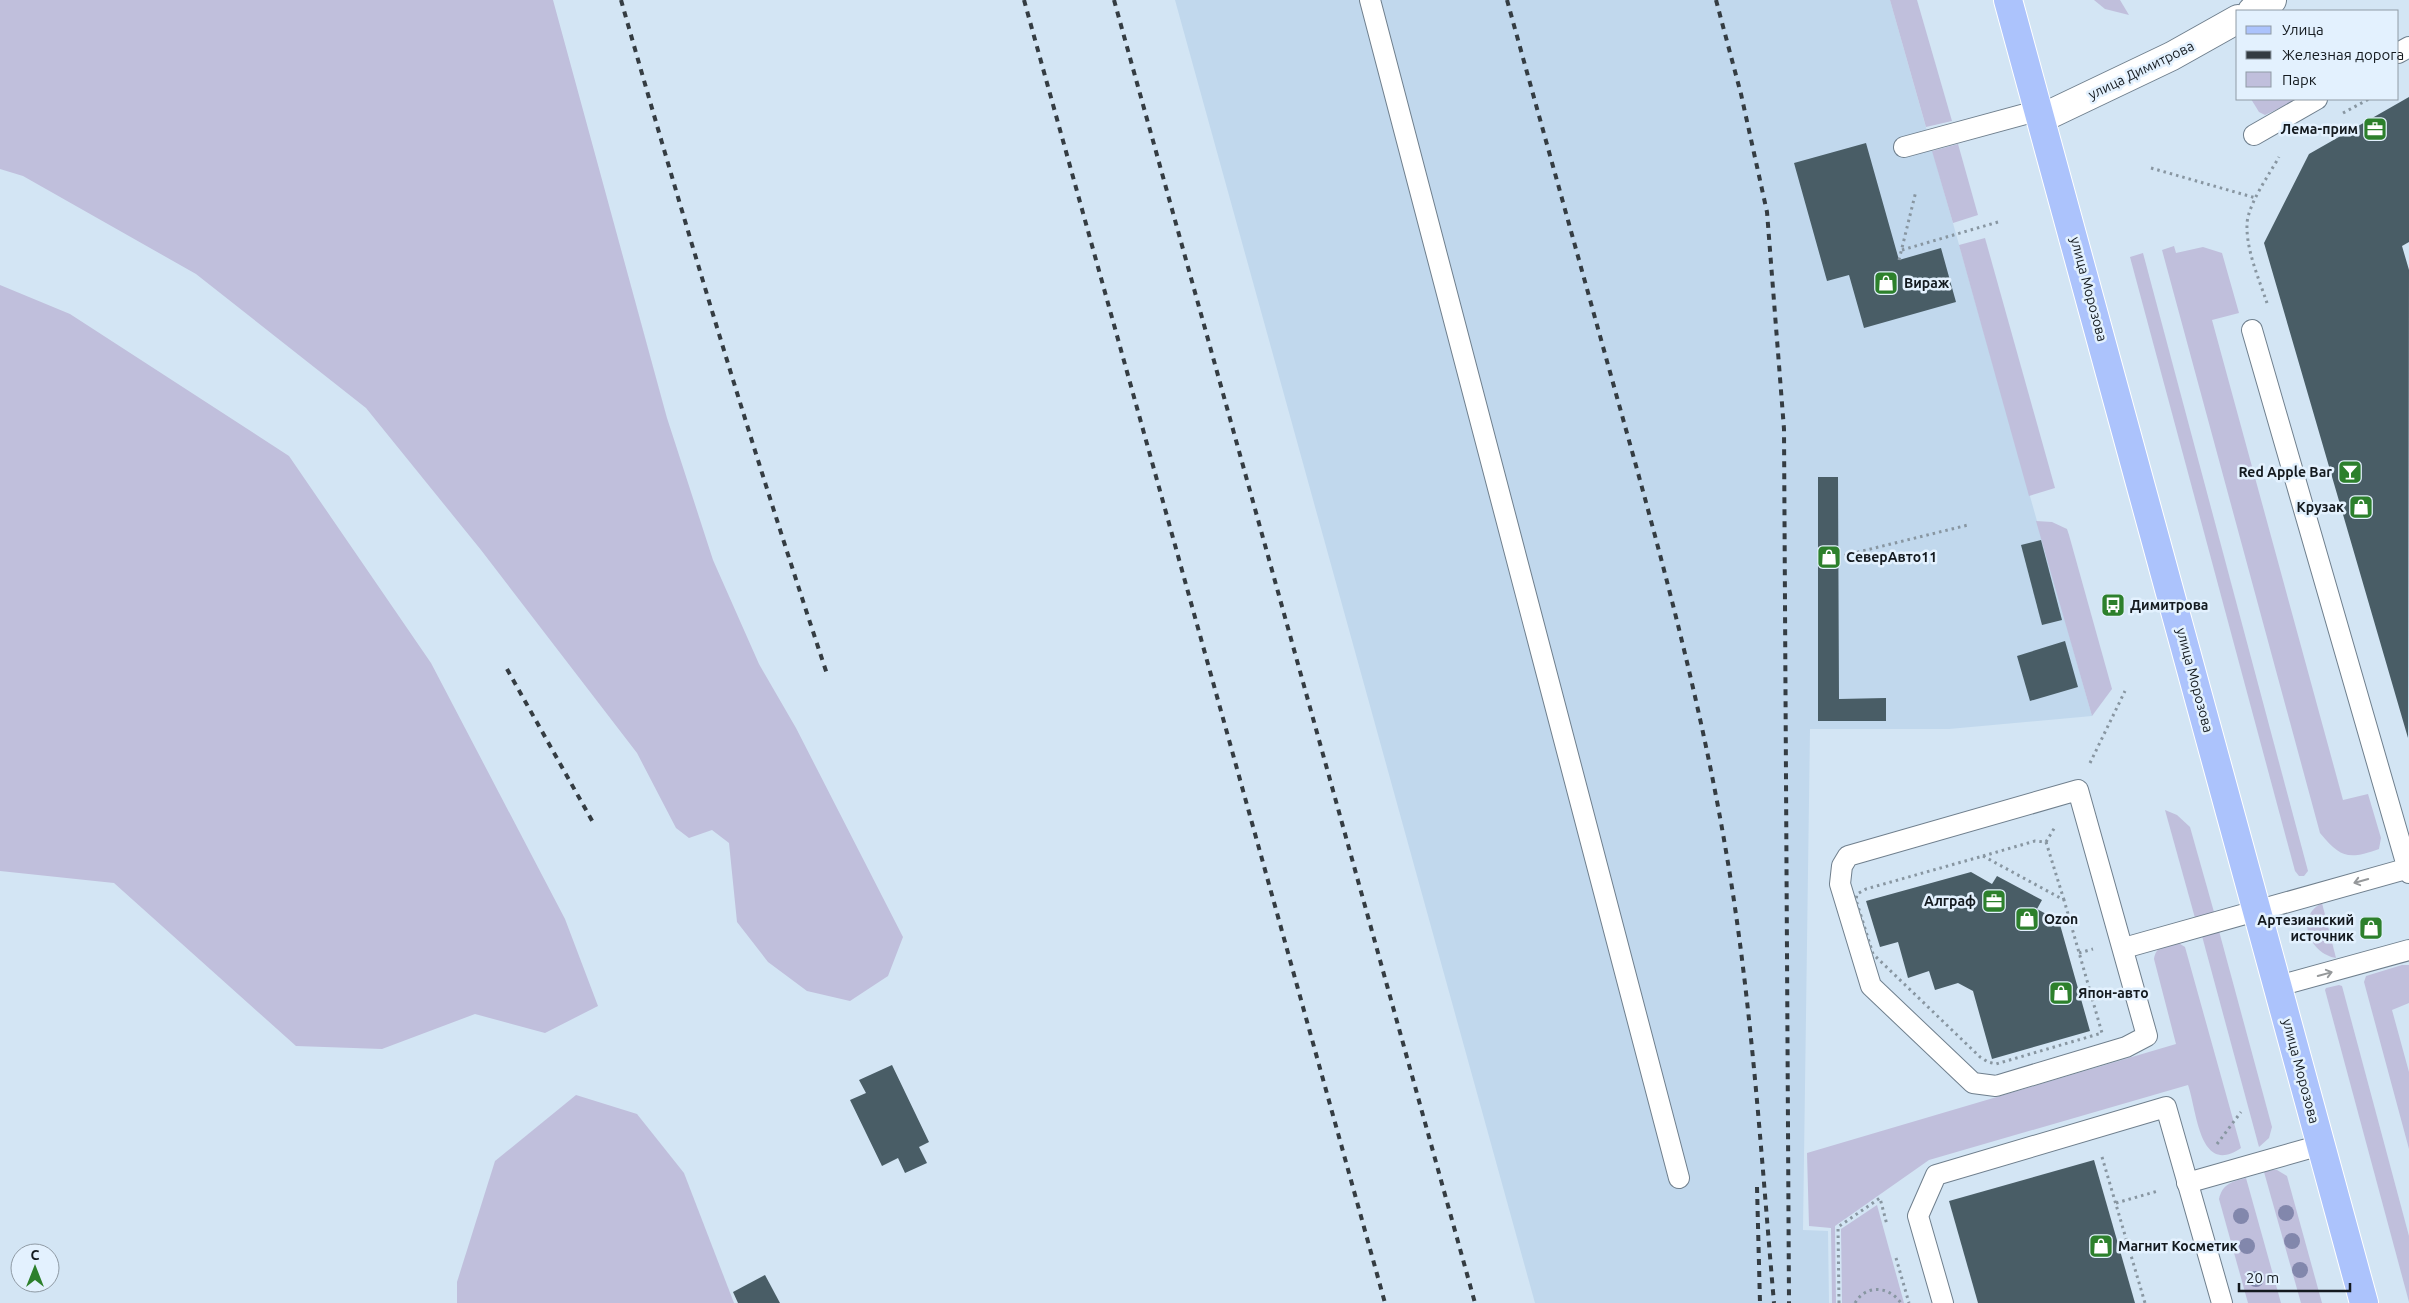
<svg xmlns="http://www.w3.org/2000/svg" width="2409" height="1303" font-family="Ubuntu,sans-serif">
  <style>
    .built { fill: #c1d8ed }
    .green { fill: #c0bfdc }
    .building { fill: #495d66 }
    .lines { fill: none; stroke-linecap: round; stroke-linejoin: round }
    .lane-casing { stroke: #6f7f8d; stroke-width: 22 }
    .secondary-casing { stroke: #6f7f8d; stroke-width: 30 }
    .primary-casing { stroke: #fff; stroke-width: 30 }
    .path { stroke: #8896a1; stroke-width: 3; stroke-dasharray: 2.5 4; stroke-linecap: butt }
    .lane { stroke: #fff; stroke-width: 20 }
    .secondary { stroke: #fff; stroke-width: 28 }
    .primary { stroke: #acc3fc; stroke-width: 28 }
    .rail { stroke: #343c42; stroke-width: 4; stroke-dasharray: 6 6; stroke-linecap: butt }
    .tree { fill: #8287ac }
    .oneway { stroke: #95989a }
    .labels { text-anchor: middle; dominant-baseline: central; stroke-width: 5; stroke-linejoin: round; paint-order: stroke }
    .street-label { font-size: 14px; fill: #141a1f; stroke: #e3f1fe }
    .poi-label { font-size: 14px; font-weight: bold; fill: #141a1f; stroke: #e3f1fe; text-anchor: start }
  </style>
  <rect width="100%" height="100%" fill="#d3e5f4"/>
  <path class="built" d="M1175 0H1890L2092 716 1949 729H1810L1803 1230 1828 1231 1829 1303H1535Z"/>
  <g class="green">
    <path d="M0 0H553L667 418 713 560 759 664 796 728 903 937 888 976 850 1001 807 991 768 962 737 922 729 843 712 830 689 838 676 828 637 753 481 550 366 408 196 274 23 176 0 169Z"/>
    <path d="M1890 0H1917L1952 121 1926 127Z"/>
    <path d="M2094 0H2120L2129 15 2105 9Z"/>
    <path d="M2251 99H2299L2265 115 2259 112Z"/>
    <path d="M1958 144 1978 215 1953 223 1932 151Z"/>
    <path d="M1985 238 2055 488 2029 496 1959 245Z"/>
    <path d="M2174 246 2176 253 2203 247 2222 253 2239 313 2212 320 2343 800 2368 794 2381 838 2379 849C2348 860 2341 858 2320 833L2162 250Z"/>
    <path d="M2143 253 2308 871 2304 876H2299L2295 871 2130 257Z"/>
    <path d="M0 285 70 314 289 456 431 663 565 919 598 1006 545 1033 475 1014 382 1049 296 1046 114 883 0 871Z"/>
    <path d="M2036 521 2052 522 2067 529 2069 535 2112 689 2092 716Z"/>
    <path d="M2165 810 2177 815 2190 827 2214 912 2195 918Z"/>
    <path d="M2322 903 2336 958C2310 954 2294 917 2322 903Z"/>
    <path d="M2219 931 2272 1127 2269 1138 2259 1147 2202 936Z"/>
    <path d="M2177 942 2185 947 2241 1148C2199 1177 2197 1110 2188 1085L1929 1160 1835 1226 1836 1303H1832L1831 1228 1809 1226 1807 1153 2176 1044 2154 959C2156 946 2165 945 2177 942Z"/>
    <path d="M2402 965H2409V1003L2392 1010 2409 1072V1149L2364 982 2366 976Z"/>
    <path d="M2339 985 2342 986 2409 1236V1302L2325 990 2326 988Z"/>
    <path d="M576 1095 637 1114 684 1173 734 1303H457V1282L495 1161Z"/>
    <path d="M2272 1170H2277L2287 1176 2322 1303H2301L2264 1172Z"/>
    <path d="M2246 1178 2281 1303H2248L2219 1199C2222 1184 2233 1181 2246 1178Z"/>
    <path d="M1877 1205 1904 1303H1842L1841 1229Z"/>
  </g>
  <g class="building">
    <path d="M2409 97V242L2402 246 2409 270 2408 738 2264 243 2309 154Z"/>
    <path d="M1866 143 1899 260 1941 248 1956 302 1864 328 1849 275 1827 281 1794 163Z"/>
    <path d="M1818 477H1838L1839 699 1886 698V721H1818Z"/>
    <path d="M2041 540 2062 620 2042 625 2021 545Z"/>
    <path d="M2065 641 2078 687 2030 701 2017 656Z"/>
    <path d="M1971 872 1992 884 1997 876 2042 900 2037 909 2059 921 2090 1031 1992 1059 1973 991 1958 983 1935 990 1929 971 1908 978 1898 942 1880 947 1866 901Z"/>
    <path d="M892 1065 929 1142 919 1147 927 1163 905 1173 898 1158 882 1166 850 1100 866 1093 859 1080Z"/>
    <path d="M2094 1160 2135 1303H1978L1949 1201Z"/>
    <path d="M765 1275 780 1303H738L733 1292Z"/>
  </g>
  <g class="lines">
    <g class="lane-casing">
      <g id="lane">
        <path d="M1370 0 1679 1178"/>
        <path d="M2398 53 2409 47"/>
        <path d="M2254 135 2317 99"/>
        <path d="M1904 147 2040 110"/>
        <path d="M2252 330 2409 873"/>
        <path d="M2078 790 2147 1036 2126 1047 1996 1086 1973 1083 1871 986 1840 884 1842 866 1848 856Z"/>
        <path d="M2124 948 2409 868"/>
        <path d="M2278 986 2409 950"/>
        <path d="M2187 1183 2321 1145"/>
        <path d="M1943 1303 1918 1216 1936 1175 2166 1107 2222 1303"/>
      </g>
    </g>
    <g class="secondary-casing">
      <g id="secondary">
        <path d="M2252 11 2272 0"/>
        <path d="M2042 118 2172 56 2238 19"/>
      </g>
    </g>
    <g class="primary-casing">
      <path id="primary" d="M2008 0 2364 1303"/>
    </g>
    <g class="path">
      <path d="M2343 113 2369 99"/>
      <path d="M2151 168 2256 198"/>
      <path d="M1902 250 1998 222"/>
      <path d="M1899 260 1916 191"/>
      <path d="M2267 303C2259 279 2246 250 2247 224 2248 204 2269 175 2279 157"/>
      <path d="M1838 557 1968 525"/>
      <path d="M2090 763 2125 691"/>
      <path d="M2046 842 2055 827"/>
      <path d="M1983 856 2064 900 2102 1033 1996 1064 1988 1062 1980 1057 1873 954 1856 900 1857 894 1866 889Z"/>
      <path d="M1983 856 2035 841 2046 842 2064 900"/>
      <path d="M2079 953 2093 949"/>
      <path d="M2217 1144 2241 1112"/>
      <path d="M2102 1157 2145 1303"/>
      <path d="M2116 1203 2158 1191"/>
      <path d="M1896 1258 1909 1303"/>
      <path d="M1839 1303 1838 1227 1880 1198 1887 1225"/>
      <path d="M1855 1303C1866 1284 1889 1286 1901 1303"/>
    </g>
    <use href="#lane" class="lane"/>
    <use href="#secondary" class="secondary"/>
    <use href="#primary" class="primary"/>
    <g class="rail">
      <path d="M621 0C685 226 753 451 827 674"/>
      <path d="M1024 0 1385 1303"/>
      <path d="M1114 0 1475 1303"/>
      <path d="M1507 0C1544 134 1581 267 1618 401 1660 551 1701 702 1727 857 1752 1004 1761 1154 1774 1303"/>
      <path d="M1716 0 1741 94 1767 212 1784 429 1789 1303"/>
      <path d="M507 669 595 826"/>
      <path d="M1757 1187 1760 1303"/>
    </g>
  </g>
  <g class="tree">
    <circle cx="2286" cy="1213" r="8"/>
    <circle cx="2241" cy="1216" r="8"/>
    <circle cx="2292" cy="1241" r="8"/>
    <circle cx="2247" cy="1246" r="8"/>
    <circle cx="2300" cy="1270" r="8"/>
    <circle cx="2256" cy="1279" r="8"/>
  </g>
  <defs><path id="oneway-shaft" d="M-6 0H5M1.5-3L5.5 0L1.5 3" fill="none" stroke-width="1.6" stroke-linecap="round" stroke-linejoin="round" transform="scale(1.25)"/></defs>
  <g class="oneway">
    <use href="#oneway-shaft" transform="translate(2361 881) rotate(164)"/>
    <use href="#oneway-shaft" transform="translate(2325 974) rotate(-15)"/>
  </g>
  <defs>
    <g id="office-square" transform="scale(1.25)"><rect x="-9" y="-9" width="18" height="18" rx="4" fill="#2d802c" stroke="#e3f1fe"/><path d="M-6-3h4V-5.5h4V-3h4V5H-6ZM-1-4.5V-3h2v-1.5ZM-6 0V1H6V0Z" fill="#fff"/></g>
    <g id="shop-square" transform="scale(1.25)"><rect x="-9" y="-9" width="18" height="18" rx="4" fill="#2d802c" stroke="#e3f1fe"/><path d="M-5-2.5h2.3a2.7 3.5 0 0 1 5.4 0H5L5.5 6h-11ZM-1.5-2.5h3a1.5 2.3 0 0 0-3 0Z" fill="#fff"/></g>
    <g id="bar-square" transform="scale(1.25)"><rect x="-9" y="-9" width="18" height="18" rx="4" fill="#2d802c" stroke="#e3f1fe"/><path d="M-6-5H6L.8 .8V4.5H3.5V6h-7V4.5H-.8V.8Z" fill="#fff"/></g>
    <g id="bus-square" transform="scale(1.25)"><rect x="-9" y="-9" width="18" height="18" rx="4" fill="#2d802c" stroke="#e3f1fe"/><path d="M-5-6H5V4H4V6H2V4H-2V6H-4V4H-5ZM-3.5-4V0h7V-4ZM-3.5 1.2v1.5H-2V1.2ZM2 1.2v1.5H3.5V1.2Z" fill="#fff"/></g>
  </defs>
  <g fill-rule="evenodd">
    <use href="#office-square" x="2375" y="129"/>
    <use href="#shop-square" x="1886" y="283"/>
    <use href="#bar-square" x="2350" y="472"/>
    <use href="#shop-square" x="2361" y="507"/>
    <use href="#shop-square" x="1829" y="557"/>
    <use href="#bus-square" x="2113" y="605"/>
    <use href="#office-square" x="1994" y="901"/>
    <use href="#shop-square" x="2027" y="919"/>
    <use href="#shop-square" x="2371" y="928"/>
    <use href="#shop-square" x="2061" y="993"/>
    <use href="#shop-square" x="2101" y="1246"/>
  </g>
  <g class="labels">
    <g class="street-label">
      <text transform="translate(2141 70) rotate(-26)">улица Димитрова</text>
      <text transform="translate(2089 289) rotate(75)">улица Морозова</text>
      <text transform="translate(2195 680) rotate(75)">улица Морозова</text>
      <text transform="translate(2301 1071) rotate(75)">улица Морозова</text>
    </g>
    <g class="poi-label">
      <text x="2358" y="129" text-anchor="end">Лема-прим</text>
      <text x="1904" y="283">Вираж</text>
      <text x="2332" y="472" text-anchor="end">Red Apple Bar</text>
      <text x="2344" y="507" text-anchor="end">Крузак</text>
      <text x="1846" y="557">СеверАвто11</text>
      <text x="2130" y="605">Димитрова</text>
      <text x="1976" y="901" text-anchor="end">Алграф</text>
      <text x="2044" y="919">Ozon</text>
      <text x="2354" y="920" text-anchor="end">Артезианский<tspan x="2354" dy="16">источник</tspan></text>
      <text x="2078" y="993">Япон-авто</text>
      <text x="2118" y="1246">Магнит Косметик</text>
    </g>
  </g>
  <rect x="2236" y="10" width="162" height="90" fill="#e3f1fe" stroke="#909ba5"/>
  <rect x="2246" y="26" width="25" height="8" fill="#acc3fc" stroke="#909ba5"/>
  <text x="2282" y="35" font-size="15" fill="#141a1f">Улица</text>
  <rect x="2246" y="51" width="25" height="8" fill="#343c42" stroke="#909ba5"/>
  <text x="2282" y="60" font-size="15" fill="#141a1f">Железная дорога</text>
  <rect x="2246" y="72" width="25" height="15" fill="#c0bfdc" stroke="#909ba5"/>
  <text x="2282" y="85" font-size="15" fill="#141a1f">Парк</text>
  <g transform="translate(35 1268)"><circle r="24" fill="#e3f1fe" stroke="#909ba5"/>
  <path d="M0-4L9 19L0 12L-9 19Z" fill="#2d802c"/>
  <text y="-8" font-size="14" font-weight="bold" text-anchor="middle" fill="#141a1f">С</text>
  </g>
  <path d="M2239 1283v8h111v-8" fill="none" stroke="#141a1f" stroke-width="2.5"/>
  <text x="2246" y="1283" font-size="15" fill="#141a1f" stroke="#e3f1fe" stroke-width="4" paint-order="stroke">20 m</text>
</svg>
